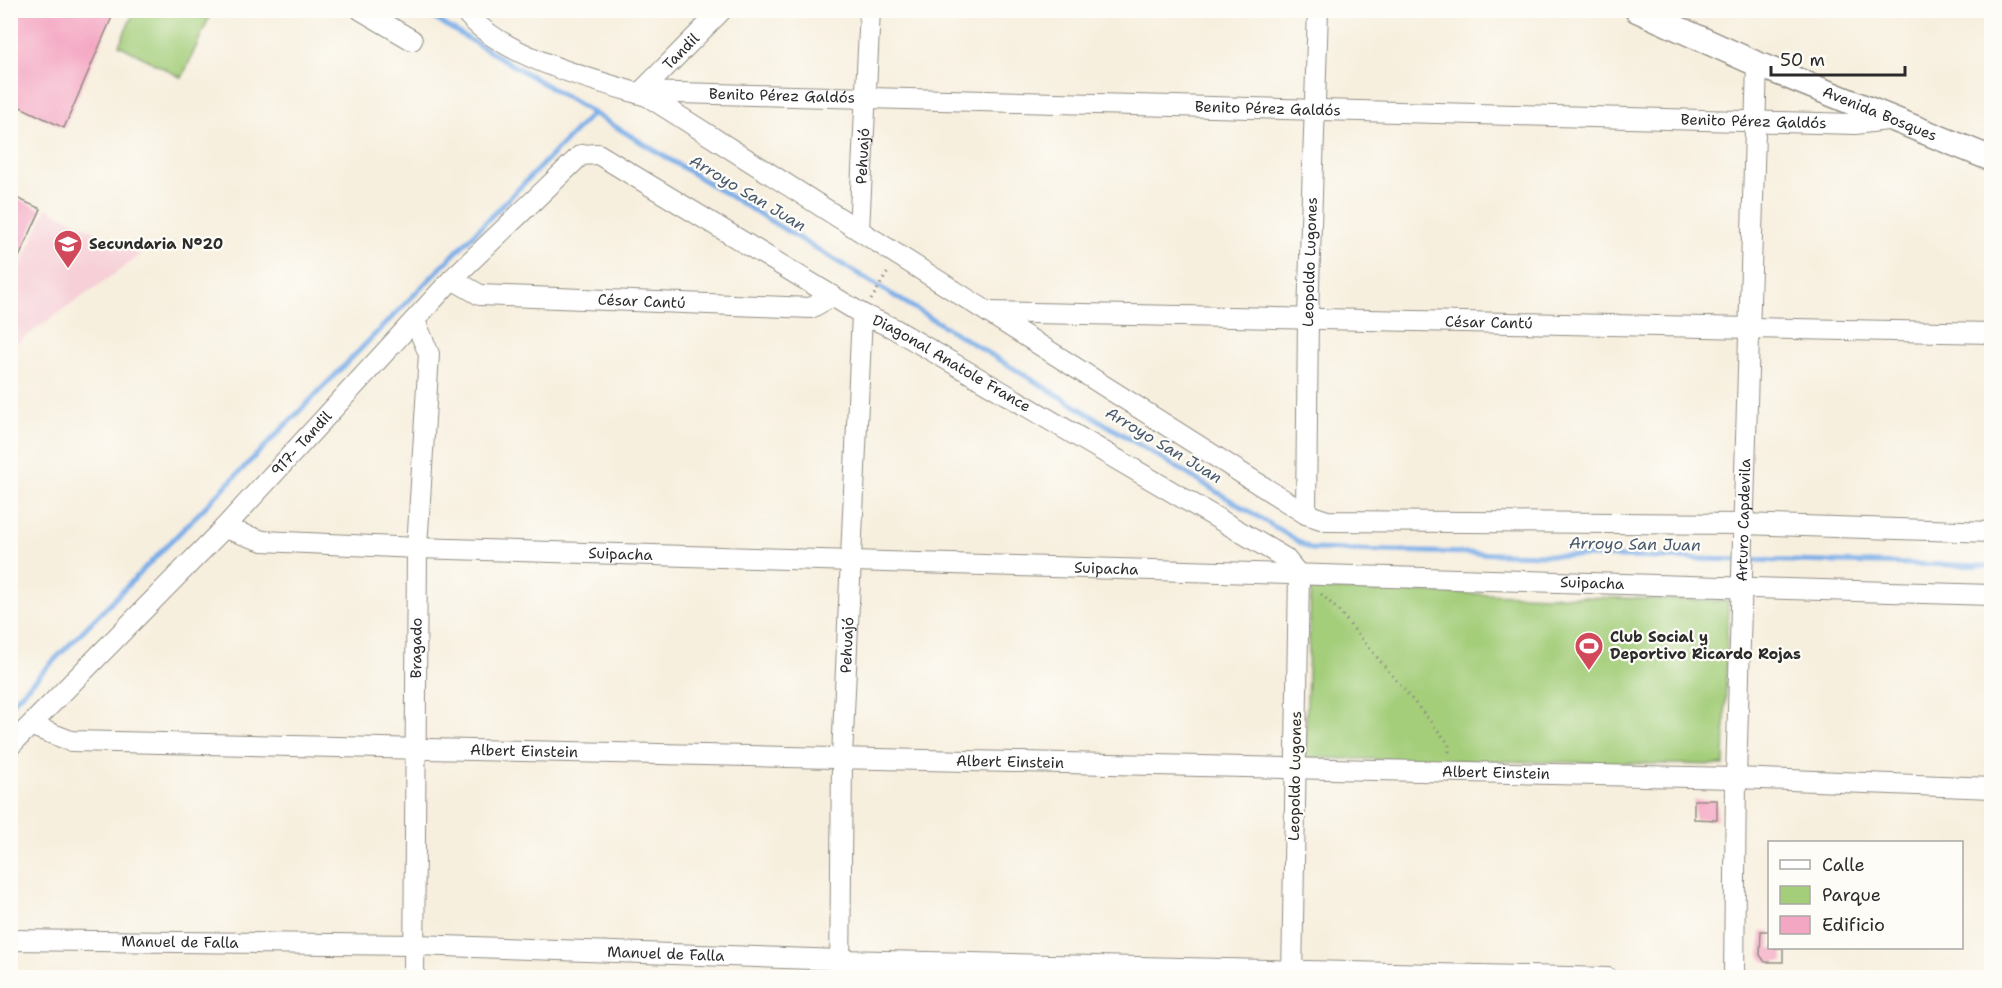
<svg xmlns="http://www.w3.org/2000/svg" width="2002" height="988" font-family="'Shantell Sans',sans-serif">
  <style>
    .built { fill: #f6cfd7 }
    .green { fill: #a4ce7a; stroke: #687c52; stroke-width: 1.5 }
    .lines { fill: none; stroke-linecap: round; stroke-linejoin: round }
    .stream { stroke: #7aade7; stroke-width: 5 }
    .building { fill: #f4a7c3 }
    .minor-casing { stroke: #918d84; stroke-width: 22 }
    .major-casing { stroke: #918d84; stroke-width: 27 }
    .path { stroke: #918d84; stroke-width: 3; stroke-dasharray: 1.5 4.5; stroke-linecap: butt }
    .minor { stroke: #fff; stroke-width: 20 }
    .major { stroke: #fff; stroke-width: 24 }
    .labels { text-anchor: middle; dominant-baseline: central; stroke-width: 4.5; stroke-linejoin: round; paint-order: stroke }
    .street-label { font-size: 15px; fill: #2b2b2b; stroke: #fdfcf7 }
    .poi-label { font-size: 15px; font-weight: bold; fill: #2b2b2b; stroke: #fdfcf7; text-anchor: start }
    .water-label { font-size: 16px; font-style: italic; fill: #47586d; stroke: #fdfcf7 }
  </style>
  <rect width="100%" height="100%" fill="#fdfcf7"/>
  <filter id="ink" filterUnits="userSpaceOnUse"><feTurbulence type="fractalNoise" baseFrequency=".0167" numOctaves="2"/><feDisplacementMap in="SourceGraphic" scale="12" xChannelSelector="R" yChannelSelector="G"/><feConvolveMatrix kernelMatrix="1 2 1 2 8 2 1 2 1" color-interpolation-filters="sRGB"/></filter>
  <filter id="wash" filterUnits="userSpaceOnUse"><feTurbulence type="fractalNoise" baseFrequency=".008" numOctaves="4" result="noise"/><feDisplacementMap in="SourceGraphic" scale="24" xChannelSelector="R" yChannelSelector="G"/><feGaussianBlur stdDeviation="1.35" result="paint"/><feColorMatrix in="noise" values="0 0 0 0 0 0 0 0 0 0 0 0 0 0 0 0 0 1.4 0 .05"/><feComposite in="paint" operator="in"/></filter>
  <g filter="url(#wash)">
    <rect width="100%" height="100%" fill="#f7efde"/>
    <path class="built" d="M47 208 141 255 11 347V286Z"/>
    <g class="green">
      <path d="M135 10 212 11 182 78 119 45Z"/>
      <path d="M1311 589 1728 601 1724 765 1305 758Z"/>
    </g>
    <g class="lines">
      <g class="stream">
        <path d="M420 10 593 113 1311 549 1738 560"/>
        <path d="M1747 560 1992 566"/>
        <path d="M10 705 593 113"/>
      </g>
    </g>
    <g id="blocks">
      <g class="building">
        <path d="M10 10H115L64 128 10 102Z"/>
        <path d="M10 195 41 209 10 277Z"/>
        <path d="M1694 800H1717V820L1694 819Z"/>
        <path d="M1761 931H1770V948H1783V962H1765L1760 955Z"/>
      </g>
    </g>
  </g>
  <g filter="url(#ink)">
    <use href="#blocks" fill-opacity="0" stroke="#918d84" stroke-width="1.5"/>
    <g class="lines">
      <g class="minor-casing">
        <g id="minor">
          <path d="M361 10 412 40"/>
          <path d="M464 10C498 56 593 80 647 96"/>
          <path d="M641 92 1306 514 1327 521 1743 524 1992 532"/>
          <path id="s1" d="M641 92 1855 124 1895 119"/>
          <path id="s2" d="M641 92 722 10"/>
          <path id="s3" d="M859 230 870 10"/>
          <path id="s4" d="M452 279 480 295 811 308 832 296"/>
          <path id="s5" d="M988 312 1992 333"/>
          <path id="s6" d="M1306 514 1308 317 1318 10"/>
          <path id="s7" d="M224 528 263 541 417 548 1992 595"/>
          <path id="s8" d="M32 726 71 741 1736 778 1992 788"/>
          <path id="s9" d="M10 746 224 528 452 279 581 155 598 154 862 314 893 328 1285 558 1299 575 1292 978"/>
          <path id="s10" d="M10 940 416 945 841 960 1608 978"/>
          <path id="s11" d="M414 978 417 548 429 354 415 321"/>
          <path id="s12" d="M840 978 842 757 862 314"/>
          <path id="s13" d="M1734 978 1736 778 1757 64"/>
        </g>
      </g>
      <g class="major-casing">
        <g id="major">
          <path id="s14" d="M1637 10 1757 64 1992 159"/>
        </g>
      </g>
      <g class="path">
        <path d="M871 300 889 270"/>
        <path d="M1321 594 1337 609 1449 744V753"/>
      </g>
      <use href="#minor" class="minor"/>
      <use href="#major" class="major"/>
    </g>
  </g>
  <defs>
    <g id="school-pin" transform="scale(1.5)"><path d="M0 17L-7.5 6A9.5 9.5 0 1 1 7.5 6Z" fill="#d1495b" stroke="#fdfcf7"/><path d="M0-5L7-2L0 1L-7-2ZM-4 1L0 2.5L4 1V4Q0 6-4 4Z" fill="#fff"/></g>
    <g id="stadium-pin" transform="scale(1.5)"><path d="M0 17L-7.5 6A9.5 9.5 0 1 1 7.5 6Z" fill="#d1495b" stroke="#fdfcf7"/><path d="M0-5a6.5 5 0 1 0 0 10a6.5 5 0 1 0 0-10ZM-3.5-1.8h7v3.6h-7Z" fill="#fff"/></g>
  </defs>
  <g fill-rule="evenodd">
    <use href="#school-pin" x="68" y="244"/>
    <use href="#stadium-pin" x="1589" y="646"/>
  </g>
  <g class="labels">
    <g class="street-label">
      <text stroke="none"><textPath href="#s2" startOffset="57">Tandil</textPath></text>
      <text stroke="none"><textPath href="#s1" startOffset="141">Benito Pérez Galdós</textPath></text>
      <text stroke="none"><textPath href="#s1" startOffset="627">Benito Pérez Galdós</textPath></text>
      <text stroke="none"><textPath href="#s14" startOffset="264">Avenida Bosques</textPath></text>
      <text stroke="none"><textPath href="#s1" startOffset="1113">Benito Pérez Galdós</textPath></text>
      <text stroke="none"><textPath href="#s3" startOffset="74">Pehuajó</textPath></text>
      <text stroke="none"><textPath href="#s6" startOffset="252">Leopoldo Lugones</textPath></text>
      <text stroke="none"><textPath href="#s4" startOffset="194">César Cantú</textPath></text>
      <text stroke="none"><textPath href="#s5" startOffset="501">César Cantú</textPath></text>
      <text stroke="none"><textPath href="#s9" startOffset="1250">Diagonal Anatole France</textPath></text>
      <text stroke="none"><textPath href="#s9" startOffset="420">917- Tandil</textPath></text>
      <text stroke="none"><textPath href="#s13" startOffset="458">Arturo Capdevila</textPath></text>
      <text stroke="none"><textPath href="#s7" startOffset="399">Suipacha</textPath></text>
      <text stroke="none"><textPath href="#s7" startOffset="885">Suipacha</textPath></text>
      <text stroke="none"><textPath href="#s7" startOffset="1371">Suipacha</textPath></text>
      <text stroke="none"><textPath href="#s12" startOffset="333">Pehuajó</textPath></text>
      <text stroke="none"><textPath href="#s11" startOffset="330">Bragado</textPath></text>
      <text stroke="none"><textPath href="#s8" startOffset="495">Albert Einstein</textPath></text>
      <text stroke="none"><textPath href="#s8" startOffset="981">Albert Einstein</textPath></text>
      <text stroke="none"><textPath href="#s8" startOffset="1467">Albert Einstein</textPath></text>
      <text transform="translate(1295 776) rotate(-89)">Leopoldo Lugones</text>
      <text stroke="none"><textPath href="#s10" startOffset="170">Manuel de Falla</textPath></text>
      <text stroke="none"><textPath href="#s10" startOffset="656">Manuel de Falla</textPath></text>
    </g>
    <g class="poi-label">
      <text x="89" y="244">Secundaria N°20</text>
      <text x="1610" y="637">Club Social y<tspan x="1610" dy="17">Deportivo Ricardo Rojas</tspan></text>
    </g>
    <g class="water-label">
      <text transform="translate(748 193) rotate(31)">Arroyo San Juan</text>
      <text transform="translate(1164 445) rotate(31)">Arroyo San Juan</text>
      <text transform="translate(1635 544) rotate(1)">Arroyo San Juan</text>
    </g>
  </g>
  <rect width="2002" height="988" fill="none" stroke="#fdfcf7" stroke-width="36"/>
  <rect x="1768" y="841" width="195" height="108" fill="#fdfcf7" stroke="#a9a8a5" stroke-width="1.5"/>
  <rect x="1780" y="860" width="30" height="9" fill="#ffffff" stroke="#a9a8a5" stroke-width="1.5"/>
  <text x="1822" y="871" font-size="18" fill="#2b2b2b">Calle</text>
  <rect x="1780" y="886" width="30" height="18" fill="#a4ce7a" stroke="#a9a8a5" stroke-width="1.5"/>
  <text x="1822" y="901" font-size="18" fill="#2b2b2b">Parque</text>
  <rect x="1780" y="916" width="30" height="18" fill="#f4a7c3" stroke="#a9a8a5" stroke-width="1.5"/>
  <text x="1822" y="931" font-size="18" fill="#2b2b2b">Edificio</text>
  <path d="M1771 66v9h134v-9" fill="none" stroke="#2b2b2b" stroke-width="3"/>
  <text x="1780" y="66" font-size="18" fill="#2b2b2b" stroke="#fdfcf7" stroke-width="4.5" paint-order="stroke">50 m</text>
</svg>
